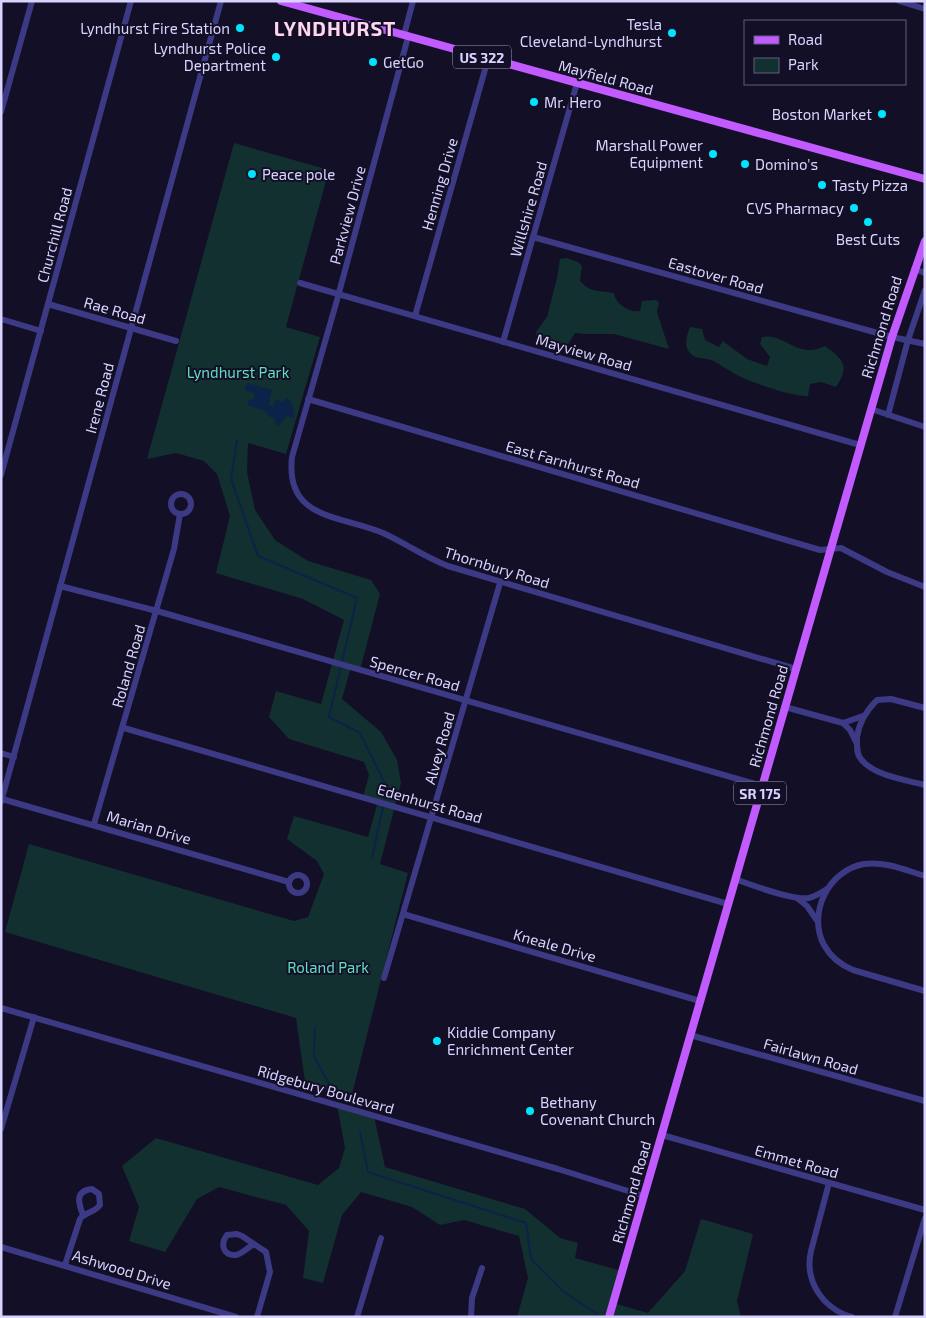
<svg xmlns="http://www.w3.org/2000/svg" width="926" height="1318" font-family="'Exo 2',sans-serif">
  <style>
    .green { fill: #12302f }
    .water { fill: #0c2248 }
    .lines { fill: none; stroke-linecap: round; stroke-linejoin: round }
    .stream { stroke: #0c2248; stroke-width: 2 }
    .minor { stroke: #3d3a85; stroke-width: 6 }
    .major { stroke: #c25bff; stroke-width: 8 }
    .poi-dot { fill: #00e5ff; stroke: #130f26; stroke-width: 2 }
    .labels { text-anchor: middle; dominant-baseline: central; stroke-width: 4; stroke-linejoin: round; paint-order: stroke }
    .shield { fill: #130f26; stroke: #9e99be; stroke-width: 1 }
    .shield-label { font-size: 14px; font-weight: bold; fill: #d9d4ff }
    .poi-label { font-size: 15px; fill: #d9d4ff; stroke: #130f26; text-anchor: start }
    .street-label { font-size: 15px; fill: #d9d4ff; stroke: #130f26 }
    .park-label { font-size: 15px; fill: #5fe0c0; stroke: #130f26 }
    .district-label { font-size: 20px; font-weight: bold; letter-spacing: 1px; fill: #ffd6f0; stroke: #130f26 }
  </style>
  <rect width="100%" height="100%" fill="#130f26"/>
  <g class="green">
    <path d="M234 143 329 170 286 327 320 337 286 454 248 443 247 472 255 510 275 540 308 561 371 580 380 594 360 670 351 667 342 699 381 732 397 760 401 783 380 864 408 873 351 1098 305 1082 296 1018 5 932 29 844 294 921 308 917 324 874 317 861 287 839 294 816 368 837 378 801 363 797 369 775 364 762 289 739 269 717 276 691 321 704 344 620 303 599 216 573 230 516 217 474 204 461 176 453 147 459Z"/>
    <path d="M567 258 578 262 582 266 580 281C592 294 600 290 614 293 615 304 630 313 640 311L642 301 656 300 659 302 657 312 669 349 614 334H586L575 333 565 349 547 345 537 338 536 332 547 317 557 278 560 259Z"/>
    <path d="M690 327 702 329 705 340 719 347 723 341 747 359 767 366 770 357 760 344 762 337C784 332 798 360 825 346 842 359 851 365 836 387L821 382 810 384 808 396C792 397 750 382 735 374 727 370 719 363 711 360 704 357 696 360 690 353 683 346 687 335 690 327Z"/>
    <path d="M337 1105 374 1116 385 1167 525 1209 560 1238 578 1243 575 1258 622 1271 613 1303 648 1313 685 1271 701 1219 753 1234 737 1301 741 1317H517L528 1278 519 1236 464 1220 440 1225 412 1207 361 1192 342 1215 323 1283 303 1278 309 1231 286 1205 219 1187 197 1199 165 1252 129 1241 139 1207 122 1166 156 1138 318 1185 339 1168 345 1148Z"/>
  </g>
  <path class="water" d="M247 383 272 390 269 405 273 407 276 399 282 402 287 397 293 405 294 418 286 416 283 422 277 426 274 418 268 416 267 412 248 405 249 399 253 400 255 394 245 390Z"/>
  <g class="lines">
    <g class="stream">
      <path d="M237 440 231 479 258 556 357 598 329 717 360 733 387 788 384 802"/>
      <path d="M372 858 383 807"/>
      <path d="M315 1027 314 1056 331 1088"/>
      <path d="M360 1132 368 1172 526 1223 531 1259 564 1292 597 1314"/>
    </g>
    <g class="minor">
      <path d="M899 1 925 9"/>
      <path d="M404 35 413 1"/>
      <path d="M408 37 337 300 292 457C285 520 340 515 383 533 405 543 425 557 448 566L796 669"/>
      <path d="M1 112 32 1"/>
      <path d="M533 237 892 337 925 344"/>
      <path d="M914 269 925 273"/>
      <path d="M300 283 860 445"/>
      <path d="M48 304 176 341"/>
      <path d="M415 316 488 59"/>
      <path d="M1 319 41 331"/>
      <path d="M503 342 577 83"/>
      <path d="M308 399 820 550 841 548 887 572 925 587"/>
      <path d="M871 409 925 427"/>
      <path d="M888 415 908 340 925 290"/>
      <path d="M1 475 131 1"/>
      <circle cx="181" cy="504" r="10"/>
      <path d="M60 586 157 611 762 786"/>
      <path d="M785 707 843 723 863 716"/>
      <path d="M925 708 891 699 877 700C867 710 859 722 857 737 857 744 856 754 861 759 872 775 906 780 925 785"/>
      <path d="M843 723 850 730 856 742"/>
      <path d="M124 728 728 904"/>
      <path d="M1 753 14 757"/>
      <path d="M2 799 289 882"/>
      <path d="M1 802 221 1"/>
      <path d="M94 824 174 549 180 514"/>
      <circle cx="298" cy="884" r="9"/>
      <path d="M925 876C905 870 885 861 864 864 829 870 807 913 824 945 830 956 841 965 853 970L925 991"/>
      <path d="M735 879C752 885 793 901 809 898 816 896 821 893 827 889"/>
      <path d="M797 898 807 906 818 922"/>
      <path d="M403 914 700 1001"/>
      <path d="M384 978 500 583"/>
      <path d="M1 1008 558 1169 644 1196"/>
      <path d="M690 1035 925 1101"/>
      <path d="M1 1129 34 1017"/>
      <path d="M662 1135 925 1210"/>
      <path d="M829 1183 811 1251C804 1281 823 1309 852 1317"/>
      <path d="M254 1244C248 1247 242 1254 236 1255 223 1256 220 1244 227 1235L237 1234 242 1236 266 1252 270 1272 257 1317"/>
      <path d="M1 1247 236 1317"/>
      <path d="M65 1265 80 1219C85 1212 94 1213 100 1205L99 1194 92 1189C75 1191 78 1202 83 1215"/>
      <path d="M357 1317 381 1238"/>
      <path d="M471 1317 472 1298 482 1268"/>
      <path d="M895 1317 925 1218"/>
    </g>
    <g class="major">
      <path d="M281 1 925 179"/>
      <path d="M609 1317 892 337 925 241"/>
    </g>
  </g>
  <g class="poi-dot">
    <circle cx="240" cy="28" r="5"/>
    <circle cx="672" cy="33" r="5"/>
    <circle cx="276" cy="57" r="5"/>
    <circle cx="373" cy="62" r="5"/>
    <circle cx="534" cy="102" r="5"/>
    <circle cx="882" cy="114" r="5"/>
    <circle cx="713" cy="154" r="5"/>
    <circle cx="745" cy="164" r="5"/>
    <circle cx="252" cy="174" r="5"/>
    <circle cx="822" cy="185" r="5"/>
    <circle cx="854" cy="208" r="5"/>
    <circle cx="868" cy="222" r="5"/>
    <circle cx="437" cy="1041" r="5"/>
    <circle cx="530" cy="1111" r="5"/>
  </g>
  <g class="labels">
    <g class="shield">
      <rect x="453" y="45.5" width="58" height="23" rx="4"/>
      <rect x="734" y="781.5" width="52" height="23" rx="4"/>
    </g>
    <g class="shield-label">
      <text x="482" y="57">US 322</text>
      <text x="760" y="793">SR 175</text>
    </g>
    <g class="poi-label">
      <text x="662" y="24" text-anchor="end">Tesla<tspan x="662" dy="17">Cleveland-Lyndhurst</tspan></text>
      <text x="230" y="28" text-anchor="end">Lyndhurst Fire Station</text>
      <text x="266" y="48" text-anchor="end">Lyndhurst Police<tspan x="266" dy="17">Department</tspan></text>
      <text x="383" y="62">GetGo</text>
      <text x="544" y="102">Mr. Hero</text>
      <text x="872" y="114" text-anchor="end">Boston Market</text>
      <text x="703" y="145" text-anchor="end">Marshall Power<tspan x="703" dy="17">Equipment</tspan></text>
      <text x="755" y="164">Domino's</text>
      <text x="262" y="174">Peace pole</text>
      <text x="832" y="185">Tasty Pizza</text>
      <text x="844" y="208" text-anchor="end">CVS Pharmacy</text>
      <text x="868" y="239" text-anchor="middle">Best Cuts</text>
      <text x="447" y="1032">Kiddie Company<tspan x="447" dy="17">Enrichment Center</tspan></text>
      <text x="540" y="1102">Bethany<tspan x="540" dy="17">Covenant Church</tspan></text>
    </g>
    <g class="street-label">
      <text transform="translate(606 77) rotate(15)">Mayfield Road</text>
      <text transform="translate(439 184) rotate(-74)">Henning Drive</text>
      <text transform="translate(528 209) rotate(-74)">Willshire Road</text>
      <text transform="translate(347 215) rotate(-75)">Parkview Drive</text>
      <text transform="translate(54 235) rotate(-75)">Churchill Road</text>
      <text transform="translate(716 275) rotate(16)">Eastover Road</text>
      <text transform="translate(115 310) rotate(16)">Rae Road</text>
      <text transform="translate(881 327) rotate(-73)">Richmond Road</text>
      <text transform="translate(584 352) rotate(16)">Mayview Road</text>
      <text transform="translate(99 398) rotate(-75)">Irene Road</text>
      <text transform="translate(573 464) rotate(16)">East Farnhurst Road</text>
      <text transform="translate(497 567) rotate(17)">Thornbury Road</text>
      <text transform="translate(128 666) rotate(-74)">Roland Road</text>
      <text transform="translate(415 673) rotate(16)">Spencer Road</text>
      <text transform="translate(768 716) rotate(-74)">Richmond Road</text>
      <text transform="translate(439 748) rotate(-74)">Alvey Road</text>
      <text transform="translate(430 803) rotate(16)">Edenhurst Road</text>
      <text transform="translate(149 827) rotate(16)">Marian Drive</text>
      <text transform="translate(555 945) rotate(16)">Kneale Drive</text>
      <text transform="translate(811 1056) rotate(16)">Fairlawn Road</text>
      <text transform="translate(326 1089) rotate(16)">Ridgebury Boulevard</text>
      <text transform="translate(797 1161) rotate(16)">Emmet Road</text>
      <text transform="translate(631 1192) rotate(-74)">Richmond Road</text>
      <text transform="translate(122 1269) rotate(17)">Ashwood Drive</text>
    </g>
    <g class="park-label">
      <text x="238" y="372">Lyndhurst Park</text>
      <text x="328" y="967">Roland Park</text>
    </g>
    <g class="district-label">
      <text x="335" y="28">LYNDHURST</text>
    </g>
  </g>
  <rect width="926" height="1318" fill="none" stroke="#d9d4ff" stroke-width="5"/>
  <rect x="744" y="20" width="162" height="65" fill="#130f26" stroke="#625e7d"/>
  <rect x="754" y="36" width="25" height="8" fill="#c25bff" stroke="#625e7d"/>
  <text x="788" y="45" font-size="15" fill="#d9d4ff">Road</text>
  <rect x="754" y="58" width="25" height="15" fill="#12302f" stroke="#625e7d"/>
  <text x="788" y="70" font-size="15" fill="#d9d4ff">Park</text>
</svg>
